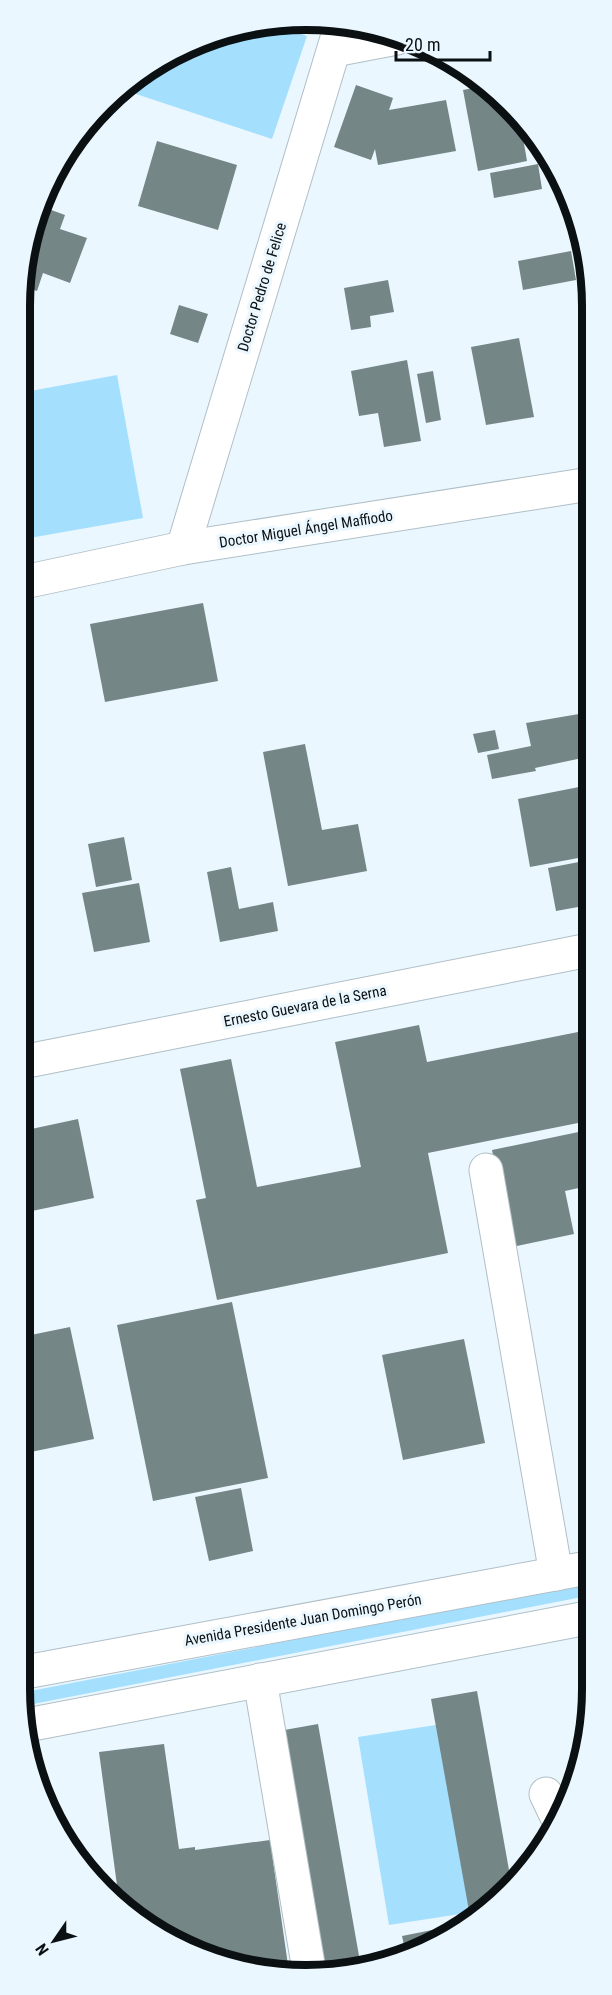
<svg xmlns="http://www.w3.org/2000/svg" width="612" height="1995" font-family="'Roboto Condensed',sans-serif">
  <style>
    .green { fill: #a4e0fe }
    .building { fill: #758687 }
    .lines { fill: none; stroke-linecap: round; stroke-linejoin: round }
    .minor-casing { stroke: #b0bfc7; stroke-width: 35 }
    .major-casing { stroke: #b0bfc7; stroke-width: 35 }
    .minor { stroke: #fff; stroke-width: 33 }
    .major { stroke: #fff; stroke-width: 33 }
    .labels { text-anchor: middle; dominant-baseline: central; stroke-width: 6; stroke-linejoin: round; paint-order: stroke }
    .street-label { font-size: 15px; fill: #0b1013; stroke: #ebf7fe }
    .rim { fill: none; stroke: #0b1013; stroke-width: 8 }
  </style>
  <rect width="100%" height="100%" fill="#ebf7fe"/>
  <g class="green">
    <path d="M250 25H274L307 36 272 139 124 90 147 68Z"/>
    <path d="M117 375 143 518 24 539 25 392Z"/>
    <path d="M587 1583V1596L23 1706 20 1693Z"/>
    <path d="M442 1724 473 1912 389 1925 358 1737Z"/>
  </g>
  <g class="building">
    <path d="M356 85 393 98 389 110 446 100 456 151 378 165 375 149 371 160 334 147Z"/>
    <path d="M484 86 519 115 527 161 478 171 463 90Z"/>
    <path d="M157 141 237 165 218 230 138 206Z"/>
    <path d="M538 164 542 189 494 198 490 173Z"/>
    <path d="M43 207 65 215 60 229 87 238 70 283 43 273 37 291 25 287V250Z"/>
    <path d="M571 251 576 280 523 290 518 261Z"/>
    <path d="M388 280 394 312 370 316 371 327 351 330 344 288Z"/>
    <path d="M179 305 208 314 198 343 170 334Z"/>
    <path d="M519 338 534 417 486 425 471 347Z"/>
    <path d="M407 360 421 441 384 447 378 413 359 416 351 371Z"/>
    <path d="M433 371 441 420 426 423 417 374Z"/>
    <path d="M203 603 218 681 105 702 90 624Z"/>
    <path d="M579 714 587 757 535 768 536 771 492 779 487 755 531 746 526 723Z"/>
    <path d="M495 730 499 749 478 753 473 734Z"/>
    <path d="M305 744 322 830 358 824 367 871 288 886 263 752Z"/>
    <path d="M579 787 589 835V856L530 867 518 799Z"/>
    <path d="M124 837 132 880 96 887 88 844Z"/>
    <path d="M589 860V905L556 911 548 868Z"/>
    <path d="M231 867 239 909 273 902 278 931 220 942 207 872Z"/>
    <path d="M139 883 150 942 94 952 82 893Z"/>
    <path d="M419 1025 427 1062 588 1030V1121L428 1153 448 1253 217 1300 196 1200 206 1198 180 1069 231 1059 257 1187 361 1167 335 1042Z"/>
    <path d="M78 1119 94 1198 32 1211 22 1162V1131Z"/>
    <path d="M588 1130V1186L565 1191 574 1234 512 1247 492 1150Z"/>
    <path d="M21 1189 26 1209 21 1210Z"/>
    <path d="M232 1302 268 1478 153 1501 117 1325Z"/>
    <path d="M70 1327 94 1439 21 1454V1337Z"/>
    <path d="M464 1339 485 1443 403 1460 382 1355Z"/>
    <path d="M241 1488 253 1551 209 1561 195 1497Z"/>
    <path d="M477 1691 511 1881 471 1922 431 1699Z"/>
    <path d="M318 1724 361 1967 315 1970 273 1732Z"/>
    <path d="M164 1744 179 1849 195 1847V1850L270 1840 289 1972 269 1973 179 1946 119 1900 99 1752Z"/>
    <path d="M467 1923 465 1927 406 1954 402 1936Z"/>
  </g>
  <g class="lines">
    <g class="minor-casing">
      <g id="minor">
        <path d="M334 50 397 38"/>
        <path d="M183 548 341 25"/>
        <path d="M24 582 183 548 590 484"/>
        <path d="M22 1062 589 950"/>
        <path d="M486 1170 556 1574"/>
        <path d="M260 1680 309 1970"/>
        <path d="M546 1794 557 1817"/>
      </g>
    </g>
    <g class="major-casing">
      <g id="major">
        <path d="M20 1673 587 1568"/>
        <path d="M27 1725 587 1618"/>
      </g>
    </g>
    <use href="#minor" class="minor"/>
    <use href="#major" class="major"/>
  </g>
  <g class="labels">
    <g class="street-label">
      <text transform="translate(262 287) rotate(-73)">Doctor Pedro de Felice</text>
      <text transform="translate(306 529) rotate(-9)">Doctor Miguel Ángel Maffiodo</text>
      <text transform="translate(305 1006) rotate(-11)">Ernesto Guevara de la Serna</text>
      <text transform="translate(303 1620) rotate(-10)">Avenida Presidente Juan Domingo Perón</text>
    </g>
  </g>
  <path d="M0 0H612V1995H0ZM306 30H306A276 276 0 0 1 582 306V1689A276 276 0 0 1 306 1965H306A276 276 0 0 1 30 1689V306A276 276 0 0 1 306 30Z" fill="#ebf7fe" fill-rule="evenodd"/>
  <path class="rim" d="M306 30H306A276 276 0 0 1 582 306V1689A276 276 0 0 1 306 1965H306A276 276 0 0 1 30 1689V306A276 276 0 0 1 306 30Z"/>
  <g transform="translate(54 1941) rotate(235)" stroke="#ebf7fe" stroke-width="4.5" paint-order="stroke">
  <path d="M0-4.5L10 22L0 15L-10 22Z" fill="#0b1013"/>
  <text y="-9" font-size="16" font-weight="bold" text-anchor="middle" fill="#0b1013">N</text>
  </g>
  <path d="M396 51v9h94v-9" fill="none" stroke="#0b1013" stroke-width="3"/>
  <text x="405" y="51" font-size="18" fill="#0b1013" stroke="#ebf7fe" stroke-width="4.5" paint-order="stroke">20 m</text>
</svg>
